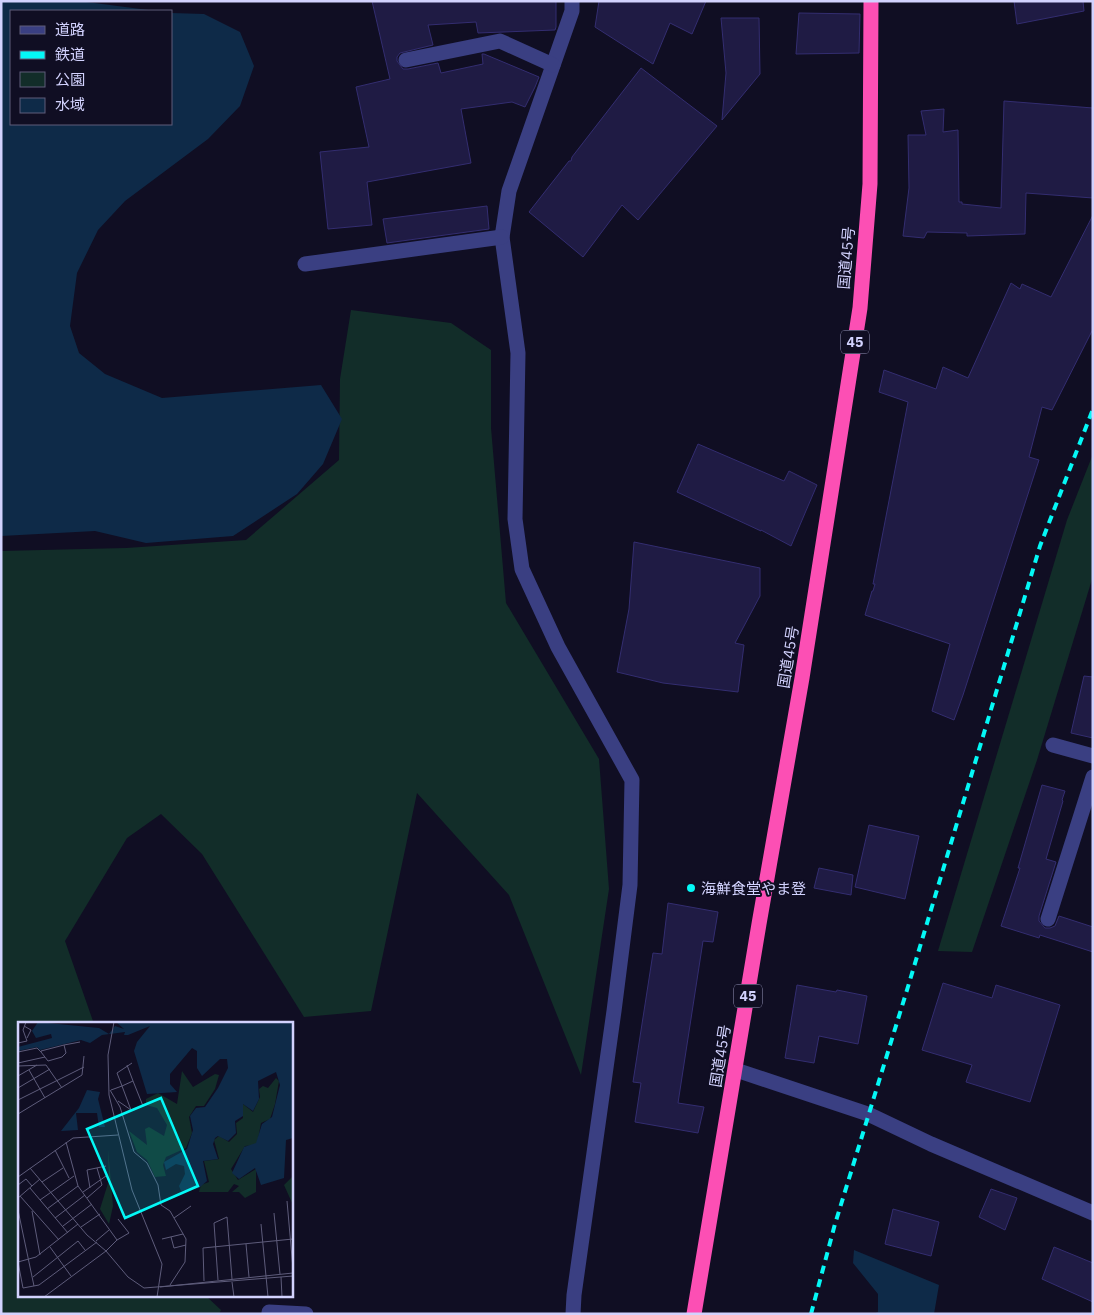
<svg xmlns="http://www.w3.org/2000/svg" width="1094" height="1315" font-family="'IBM Plex Sans','Noto Sans JP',sans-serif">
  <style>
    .green { fill: #122d29 }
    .water { fill: #0e2a48 }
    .building { fill: #1f1b44; stroke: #332d70 }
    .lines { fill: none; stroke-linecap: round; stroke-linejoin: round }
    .minor { stroke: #3a3f82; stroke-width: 15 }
    .highway { stroke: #fc4fb4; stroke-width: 15 }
    .rail { stroke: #04f8f6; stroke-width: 4; stroke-dasharray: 8 6; stroke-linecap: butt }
    .poi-dot { fill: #04f8f6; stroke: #100e23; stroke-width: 2 }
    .labels { text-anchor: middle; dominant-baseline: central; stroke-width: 4; stroke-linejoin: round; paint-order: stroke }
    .shield { fill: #100e23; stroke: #9897bc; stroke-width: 1 }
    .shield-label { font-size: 14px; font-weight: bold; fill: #d2d2fe }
    .street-label { font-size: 15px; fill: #d2d2fe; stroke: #100e23 }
    .poi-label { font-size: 15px; fill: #d2d2fe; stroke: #100e23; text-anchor: start }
    .inset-road { fill: none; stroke: #5e5c7b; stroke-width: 1 }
    .view { fill: #04f8f6; fill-opacity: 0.15; stroke: #04f8f6; stroke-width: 2.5 }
    .inset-edge { fill: none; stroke: #d2d2fe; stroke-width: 2.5 }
  </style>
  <rect width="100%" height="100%" fill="#100e23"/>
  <g class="green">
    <path d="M351 310 451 323 491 350V428L506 603 599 759 609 889 581 1075 509 895 417 793 371 1011 304 1017 202 854 161 814 127 838 65 941 94 1024H19V1296H206L221 1310 219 1314H1V551L126 548 246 540 339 460 340 379Z"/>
    <path d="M1093 454V576L1037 760 972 952 938 951 1067 520Z"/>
  </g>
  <g class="water">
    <path d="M1 1H79L156 11H11V124H171V13L204 14 240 32 254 66 240 106 208 139 125 201 98 230 77 273 70 326 79 353 105 374 162 398 321 385 342 419 323 464 297 494 233 536 146 543 95 531 1 536Z"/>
    <path d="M854 1250 939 1285 934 1314H873L878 1312V1294L853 1263Z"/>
  </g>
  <g class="building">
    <path d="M372 1H556V27L555 30 478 33 476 22 428 25 433 45 400 53 397 57V61L403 69H408L438 63 441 73 483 64 482 54H484L539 77 535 87 525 107 512 102 461 109 471 163 367 182 372 225 328 229 320 152 369 147 356 87 390 79Z"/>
    <path d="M599 1H706L692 34 670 23 653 64 595 27Z"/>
    <path d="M1014 1H1083L1084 11 1017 24Z"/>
    <path d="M799 13 860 14 859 53 796 54Z"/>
    <path d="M721 18H759L760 74 722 120 726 73Z"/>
    <path d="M641 68 717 126 638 220 622 205 583 257 529 212 569 161H571L572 157Z"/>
    <path d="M1004 101 1093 108V198L1026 193 1025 234 967 236V233L927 232 924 238 903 236 909 188 908 135H926L921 111 944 109 943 132 958 130 959 202H962V204L1001 208Z"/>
    <path d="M487 206 489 229 387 243 383 219Z"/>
    <path d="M1093 215V329L1052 410 1042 407 1029 457 1039 460 963 695 954 720 932 711 950 644 865 615 872 591H873L875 584H873L908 402 879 392 884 370 936 389 943 367 968 378 1011 283 1020 289 1022 284 1051 297Z"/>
    <path d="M698 444 784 481 789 471 817 485 791 546 761 530V531L677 492Z"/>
    <path d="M634 542 760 568V596L735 643 744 645 738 692 663 683 617 672 629 609Z"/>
    <path d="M1084 676 1093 677V738L1071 733Z"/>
    <path d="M1042 785 1065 791 1062 800 1063 801 1046 859 1056 862 1039 916V921L1045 928H1050L1055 926 1059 916 1093 927V952L1040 935 1039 938 1001 926 1020 868H1018Z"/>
    <path d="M869 825 919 836 905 899 855 887Z"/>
    <path d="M819 868 853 875 851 895 814 888Z"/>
    <path d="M668 903 718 912 713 942 703 941 678 1103 704 1107 698 1133 635 1122 641 1083 633 1082 653 953 662 954Z"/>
    <path d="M943 983 992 998 996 985 1060 1005 1030 1102 966 1082 972 1065 922 1050Z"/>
    <path d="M797 985 836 992 837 990 867 996 858 1044 819 1036 814 1063 785 1058Z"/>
    <path d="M991 1189 1017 1198 1005 1230 979 1217Z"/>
    <path d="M893 1209 939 1222 931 1256 885 1244Z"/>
    <path d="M1054 1247 1093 1263V1302L1042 1279Z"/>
  </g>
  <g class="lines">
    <g class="minor">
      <path d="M572 1V11L509 191 502 237 518 353 515 519 522 569 558 647 632 780 630 885 614 1011 574 1295 573 1314"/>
      <path d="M406 60 500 41 553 65"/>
      <path d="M305 264 502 237"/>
      <path d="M1053 745 1093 756"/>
      <path d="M1048 919 1093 777"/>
      <path d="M736 1070 868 1114 931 1144 1093 1213"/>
      <path d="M269 1314V1312L306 1314"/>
    </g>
    <path class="highway" d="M694 1314 759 924 802 678 860 308 870 184 871 1"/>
    <path class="rail" d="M811 1314 835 1224 907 990 1040 546 1093 409"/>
  </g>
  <circle class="poi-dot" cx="691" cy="888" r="5"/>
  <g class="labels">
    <g class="shield">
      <rect x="841" y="330.5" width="28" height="23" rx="4"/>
      <rect x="734" y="984.5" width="28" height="23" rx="4"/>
    </g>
    <g class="shield-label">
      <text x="855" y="342">45</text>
      <text x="748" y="996">45</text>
    </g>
    <g class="street-label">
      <text transform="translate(846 258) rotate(-85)">国道45号</text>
      <text transform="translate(788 657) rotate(-81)">国道45号</text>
      <text transform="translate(720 1056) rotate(-81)">国道45号</text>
    </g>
    <g class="poi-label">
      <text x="701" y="888">海鮮食堂やま登</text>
    </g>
  </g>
  <g transform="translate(18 1022)">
    <rect width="275" height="275" fill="#100e23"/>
    <path d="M164 49 175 65 197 52 201 53 197 67 186 84H178L171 95 174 111 168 126 148 135 145 143 148 154 137 155 129 138 119 130 111 109 129 123 127 107 131 105 146 114 149 103 139 86 128 83V77L140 71 159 82ZM258 56 261 59 257 82 252 97 243 101 239 123 227 124 213 147 220 158 238 147V170L227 176 221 170H214L221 164 216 162 210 170H181L183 163 191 160 186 139 201 137 196 118 201 114 211 120 219 112 218 101 225 96V82L235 90 242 75 241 67 245 64 250 66ZM90 127 95 184 91 202 82 187 91 158ZM275 154V183L266 163Z" fill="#122d29"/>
    <path d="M20 0 81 6 91 12 97 4 106 7 98 0H275V116L268 118 266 156 243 163 237 146 221 157 214 151 226 125 238 121 244 102 254 95 262 63 258 50 240 59 241 77 235 89 225 82V94L217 99 218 111 210 119 200 114 197 116 195 122 200 137 185 139 189 159 181 166 163 169 161 164 167 152 166 144 158 142 148 148 146 140 169 127 175 108 172 94 178 86 187 85 200 66 210 46 209 37H202L184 54 179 46V29L174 26 152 52V62L159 70 129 72 116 29 119 20 132 4 110 13H106L107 10 84 13 72 21 63 18 22 28 19 25 0 29V25L34 16 33 12 18 16 14 9ZM69 68 82 70 80 77 87 105H81L79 91H58L60 108 43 109 61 86Z" fill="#0e2a48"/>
    <path class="inset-road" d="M96 0 90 33 91 73 114 168 144 242 139 275M6 4 13 8 9 16M0 21 9 19 5 8 8 0M46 23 48 31 44 35 30 39 23 30V29L46 23 62 20M0 30 19 26 23 30M0 41 27 35M109 43 115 59M0 44 28 43 44 66M11 48 27 76M0 54 19 43M0 66 32 47M92 68 102 85 116 130 129 141 140 163 143 183 152 189 168 217 167 240 152 263M93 68 104 64 115 59 125 84 113 88 104 64 99 51 114 41M0 78 66 45M100 79 113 88M0 92 64 53 66 34M37 128 51 156M12 146 69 213 88 229 99 218 60 164 48 120M0 155 55 116 100 113M24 160 45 146M0 163 8 157 14 164M12 166 50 211M72 166 69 148 88 144M65 170 88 154M2 174 41 218M0 176 22 157M69 176 84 163 79 146M22 178 56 154M269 179 275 247M29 187 60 164M0 188 16 264M14 189 22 233M256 191 262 252M37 196 67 173M156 196 173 184M243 202 250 275M45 204 74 182M63 205 82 192M153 215 156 226 168 223M144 217 165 212M99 218 111 211 100 197M78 219 91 208M228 222 231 255M32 225 53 254M0 240 5 266 21 263 79 220M0 240 18 235 60 202M15 255 60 219 67 228M263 255 264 275M200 258 196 201 209 195 214 257M186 259 185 226 275 217M214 260 216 275M142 265 275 251M26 275 88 229 110 255 126 266 275 254"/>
    <path class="view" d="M143 76 180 164 107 196 69 107Z"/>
    <rect width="275" height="275" class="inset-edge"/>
  </g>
  <rect width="1094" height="1315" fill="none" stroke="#d2d2fe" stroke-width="5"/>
  <rect x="10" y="10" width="162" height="115" fill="#100e23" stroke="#5e5c7b"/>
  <rect x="20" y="26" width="25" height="8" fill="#3a3f82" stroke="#5e5c7b"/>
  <text x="55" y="35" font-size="15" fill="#d2d2fe">道路</text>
  <rect x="20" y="51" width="25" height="8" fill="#04f8f6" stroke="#5e5c7b"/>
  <text x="55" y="60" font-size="15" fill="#d2d2fe">鉄道</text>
  <rect x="20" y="72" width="25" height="15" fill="#122d29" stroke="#5e5c7b"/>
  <text x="55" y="85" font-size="15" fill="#d2d2fe">公園</text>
  <rect x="20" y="98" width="25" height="15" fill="#0e2a48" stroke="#5e5c7b"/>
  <text x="55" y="110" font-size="15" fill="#d2d2fe">水域</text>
</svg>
